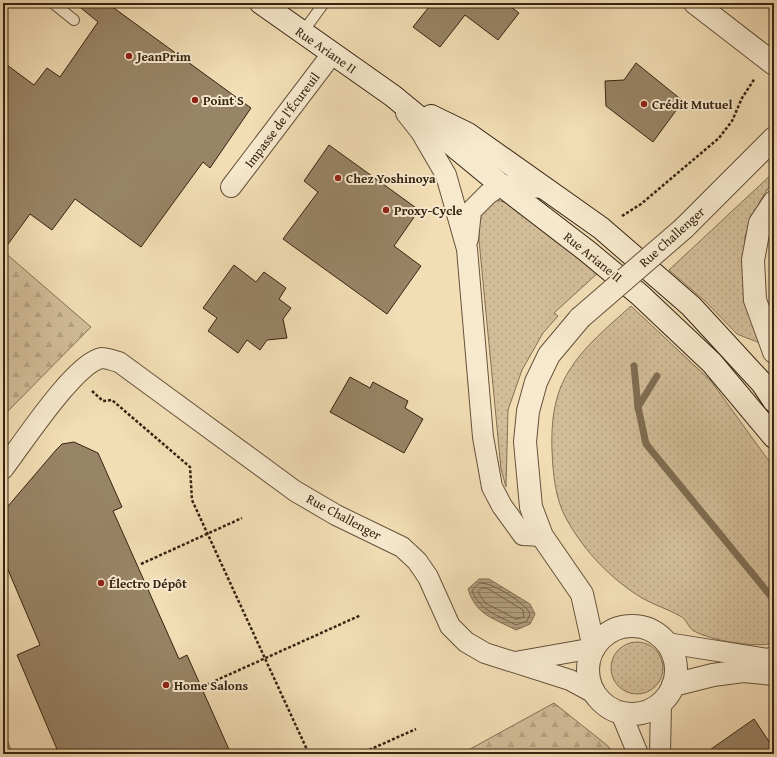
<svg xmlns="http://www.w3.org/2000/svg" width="777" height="757" font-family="'Gentium Book Plus',serif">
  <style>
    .grass { fill: url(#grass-dots); stroke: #847054 }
    .forest { fill: url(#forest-firs); stroke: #847054 }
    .water { fill: url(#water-rules); stroke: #806d52 }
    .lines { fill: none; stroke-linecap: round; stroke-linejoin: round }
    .shore { stroke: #746047; stroke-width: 1 }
    .stream { stroke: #806d52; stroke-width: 7 }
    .building { fill: #988466; stroke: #362311 }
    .service-casing { stroke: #65523a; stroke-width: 12 }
    .minor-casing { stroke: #65523a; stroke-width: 22 }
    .tertiary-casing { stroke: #65523a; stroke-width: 24 }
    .secondary-casing { stroke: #362311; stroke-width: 24 }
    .path { stroke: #362311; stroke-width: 2.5; stroke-dasharray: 3 2; stroke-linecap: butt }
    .service { stroke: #f7e9ce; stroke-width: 10 }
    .minor { stroke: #f7e9ce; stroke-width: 20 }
    .tertiary { stroke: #f7e9ce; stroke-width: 22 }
    .secondary { stroke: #f7e9ce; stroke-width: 22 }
    .tertiary-bridge-casing { stroke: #65523a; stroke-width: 24; stroke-linecap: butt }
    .tertiary-bridge { stroke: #f7e9ce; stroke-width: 22 }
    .poi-dot { fill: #8f2418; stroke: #f7e9ce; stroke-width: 1.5 }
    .labels { text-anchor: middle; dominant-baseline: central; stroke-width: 4; stroke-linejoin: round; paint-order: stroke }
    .street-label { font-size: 13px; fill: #362311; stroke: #f7e9ce }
    .poi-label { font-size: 13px; font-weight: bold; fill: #362311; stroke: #f7e9ce; text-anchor: start }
  </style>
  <defs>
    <pattern id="grass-dots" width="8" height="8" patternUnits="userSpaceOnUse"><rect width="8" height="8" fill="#d2bd98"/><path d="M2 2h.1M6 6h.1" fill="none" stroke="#b5a282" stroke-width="1.8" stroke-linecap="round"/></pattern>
    <pattern id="forest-firs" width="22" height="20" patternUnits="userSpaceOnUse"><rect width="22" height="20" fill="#d2bd98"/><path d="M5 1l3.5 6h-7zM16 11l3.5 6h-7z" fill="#b5a282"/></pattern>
    <pattern id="water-rules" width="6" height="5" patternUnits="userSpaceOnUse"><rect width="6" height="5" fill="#b29e7d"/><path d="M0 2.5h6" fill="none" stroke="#928065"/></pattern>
  </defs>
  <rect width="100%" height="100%" fill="#f2ddb4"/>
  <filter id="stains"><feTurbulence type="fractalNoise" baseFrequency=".005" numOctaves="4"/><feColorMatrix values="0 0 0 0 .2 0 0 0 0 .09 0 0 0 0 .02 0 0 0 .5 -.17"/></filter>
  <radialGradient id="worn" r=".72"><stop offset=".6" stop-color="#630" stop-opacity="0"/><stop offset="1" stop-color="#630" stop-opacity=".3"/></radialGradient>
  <g class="grass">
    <path d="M774 172V179L760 201 745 236 744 296 760 343 737 334 705 301 669 270Z"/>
    <path d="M497 200 511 204 600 271 554 313 558 316 543 333 522 370 508 410 506 487 501 469 479 240C479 216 478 215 497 200Z"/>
    <path d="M631 306 711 381 774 468V643C754 648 713 641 694 631 688 628 687 619 680 616 668 609 654 605 642 598 612 580 584 551 567 520 555 499 553 474 552 450 551 423 554 394 569 371 584 346 609 326 631 306Z"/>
    <circle cx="637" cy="668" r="26"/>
  </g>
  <g class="forest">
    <path d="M3 251 91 327 3 416Z"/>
    <path d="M554 703 608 746 613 754H461Z"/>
    <path d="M3 731 13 754H3Z"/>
  </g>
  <path class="water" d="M479 579H489L530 604 535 614 530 624 516 630C493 618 476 615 468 589Z"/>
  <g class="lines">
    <g class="shore">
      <path d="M480 583C492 582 526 603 530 614L527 621 516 625C499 616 479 610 472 591Z"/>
      <path d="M482 588H487L523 610 524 617 516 619 485 603 478 592Z"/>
    </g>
    <g class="stream">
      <path d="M634 366 638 407 646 444 774 600"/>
      <path d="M638 407 657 376"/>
    </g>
  </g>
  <g class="building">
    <path d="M75 3H107L251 108 210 168 203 162 141 247 75 199 52 230 30 214 3 251V62L34 85 47 68 60 77 98 22Z"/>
    <path d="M432 3H506L519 13 498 40 465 15 440 47 413 27Z"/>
    <path d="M636 63 683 101 653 142 606 106 605 81 624 80Z"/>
    <path d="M329 145 419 210 394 246 421 266 387 314 283 239 318 192 304 181Z"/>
    <path d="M234 265 256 282 264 272 286 288 279 299 291 308 283 319 287 338 267 340 260 350 247 340 238 353 208 331 217 318 203 308Z"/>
    <path d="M350 377 370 388 373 382 408 401 405 408 423 419 404 453 330 412Z"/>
    <path d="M74 442 98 453 122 507 113 511 179 659 187 655 231 754H59L17 655 40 645 3 558V512L56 450 62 444Z"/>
    <path d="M754 719 774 749V754H704Z"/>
  </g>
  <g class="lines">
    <g class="service-casing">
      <g id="service">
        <path d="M53 3 74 20"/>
        <path d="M302 33 324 3"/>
      </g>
    </g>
    <g class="minor-casing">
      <g id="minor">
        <path d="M406 113 421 132 446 175 467 249 483 437 492 487 502 506 523 535 542 536"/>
        <path d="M231 187 332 54"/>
        <path d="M468 239 471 211 488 194 501 185 543 188"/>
        <path d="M3 469C21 446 75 362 102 358 107 358 114 361 119 362L295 491 336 515 402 547 417 561 428 577 450 626 466 642 485 653 570 680 594 693"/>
        <path d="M667 643 768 659 774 657"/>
        <path d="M515 662 594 648"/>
        <path d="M621 713 638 754"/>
        <path d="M660 754 661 703"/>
      </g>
    </g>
    <g class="tertiary-casing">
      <g id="tertiary">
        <path d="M695 3 774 64"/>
        <path d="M774 202 760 223 753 260 755 300 774 352"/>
        <path d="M684 228 774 138"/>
        <path d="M580 318 549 355 536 382 528 411 525 442 531 507 542 536 582 594 594 648"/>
        <circle cx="632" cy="670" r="44"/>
        <path d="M673 685 713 675 743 671 774 674"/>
      </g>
    </g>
    <g class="secondary-casing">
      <g id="secondary">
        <path d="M261 3 393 96 501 185 587 251 640 295 712 363 774 437"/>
        <path d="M431 116 468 134 601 228 691 306 762 383 774 401"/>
      </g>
    </g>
    <g class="path">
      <path d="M622 216 641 204 719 138 732 121 742 98 755 78"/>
      <path d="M92 391 103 401 112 400 190 467 192 500 309 754"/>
      <path d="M141 564 242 518"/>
      <path d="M197 689 361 615"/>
      <path d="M360 754 416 729"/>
    </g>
    <use href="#service" class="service"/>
    <use href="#minor" class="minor"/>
    <use href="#tertiary" class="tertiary"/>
    <use href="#secondary" class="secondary"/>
    <g class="tertiary-bridge-casing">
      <path id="tertiary-bridge" d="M580 318 684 228"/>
    </g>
    <use href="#tertiary-bridge" class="tertiary-bridge"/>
  </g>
  <g class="poi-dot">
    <circle cx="129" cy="56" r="4"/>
    <circle cx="195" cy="100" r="4"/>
    <circle cx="644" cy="104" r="4"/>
    <circle cx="338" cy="178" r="4"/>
    <circle cx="386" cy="210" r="4"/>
    <circle cx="101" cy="583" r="4"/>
    <circle cx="166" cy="685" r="4"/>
  </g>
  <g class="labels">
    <g class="street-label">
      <text transform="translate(326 50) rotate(35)">Rue Ariane II</text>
      <text transform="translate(282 120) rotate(-53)">Impasse de l'Écureuil</text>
      <text transform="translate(672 237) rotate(-42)">Rue Challenger</text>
      <text transform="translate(593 257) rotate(39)">Rue Ariane II</text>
      <text transform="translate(344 517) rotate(28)">Rue Challenger</text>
    </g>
    <g class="poi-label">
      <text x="137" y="56">JeanPrim</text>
      <text x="203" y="100">Point S</text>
      <text x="652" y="104">Crédit Mutuel</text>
      <text x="346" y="178">Chez Yoshinoya</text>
      <text x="394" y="210">Proxy-Cycle</text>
      <text x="109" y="583">Électro Dépôt</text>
      <text x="174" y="685">Home Salons</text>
    </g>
  </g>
  <rect width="777" height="757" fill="none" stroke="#f2ddb4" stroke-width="16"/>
  <rect x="4" y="4" width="769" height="749" fill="none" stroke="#362311" stroke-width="2"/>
  <rect x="8" y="8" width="761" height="741" fill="none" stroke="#362311"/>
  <rect width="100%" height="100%" filter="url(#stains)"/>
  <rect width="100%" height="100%" fill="url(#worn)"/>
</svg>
